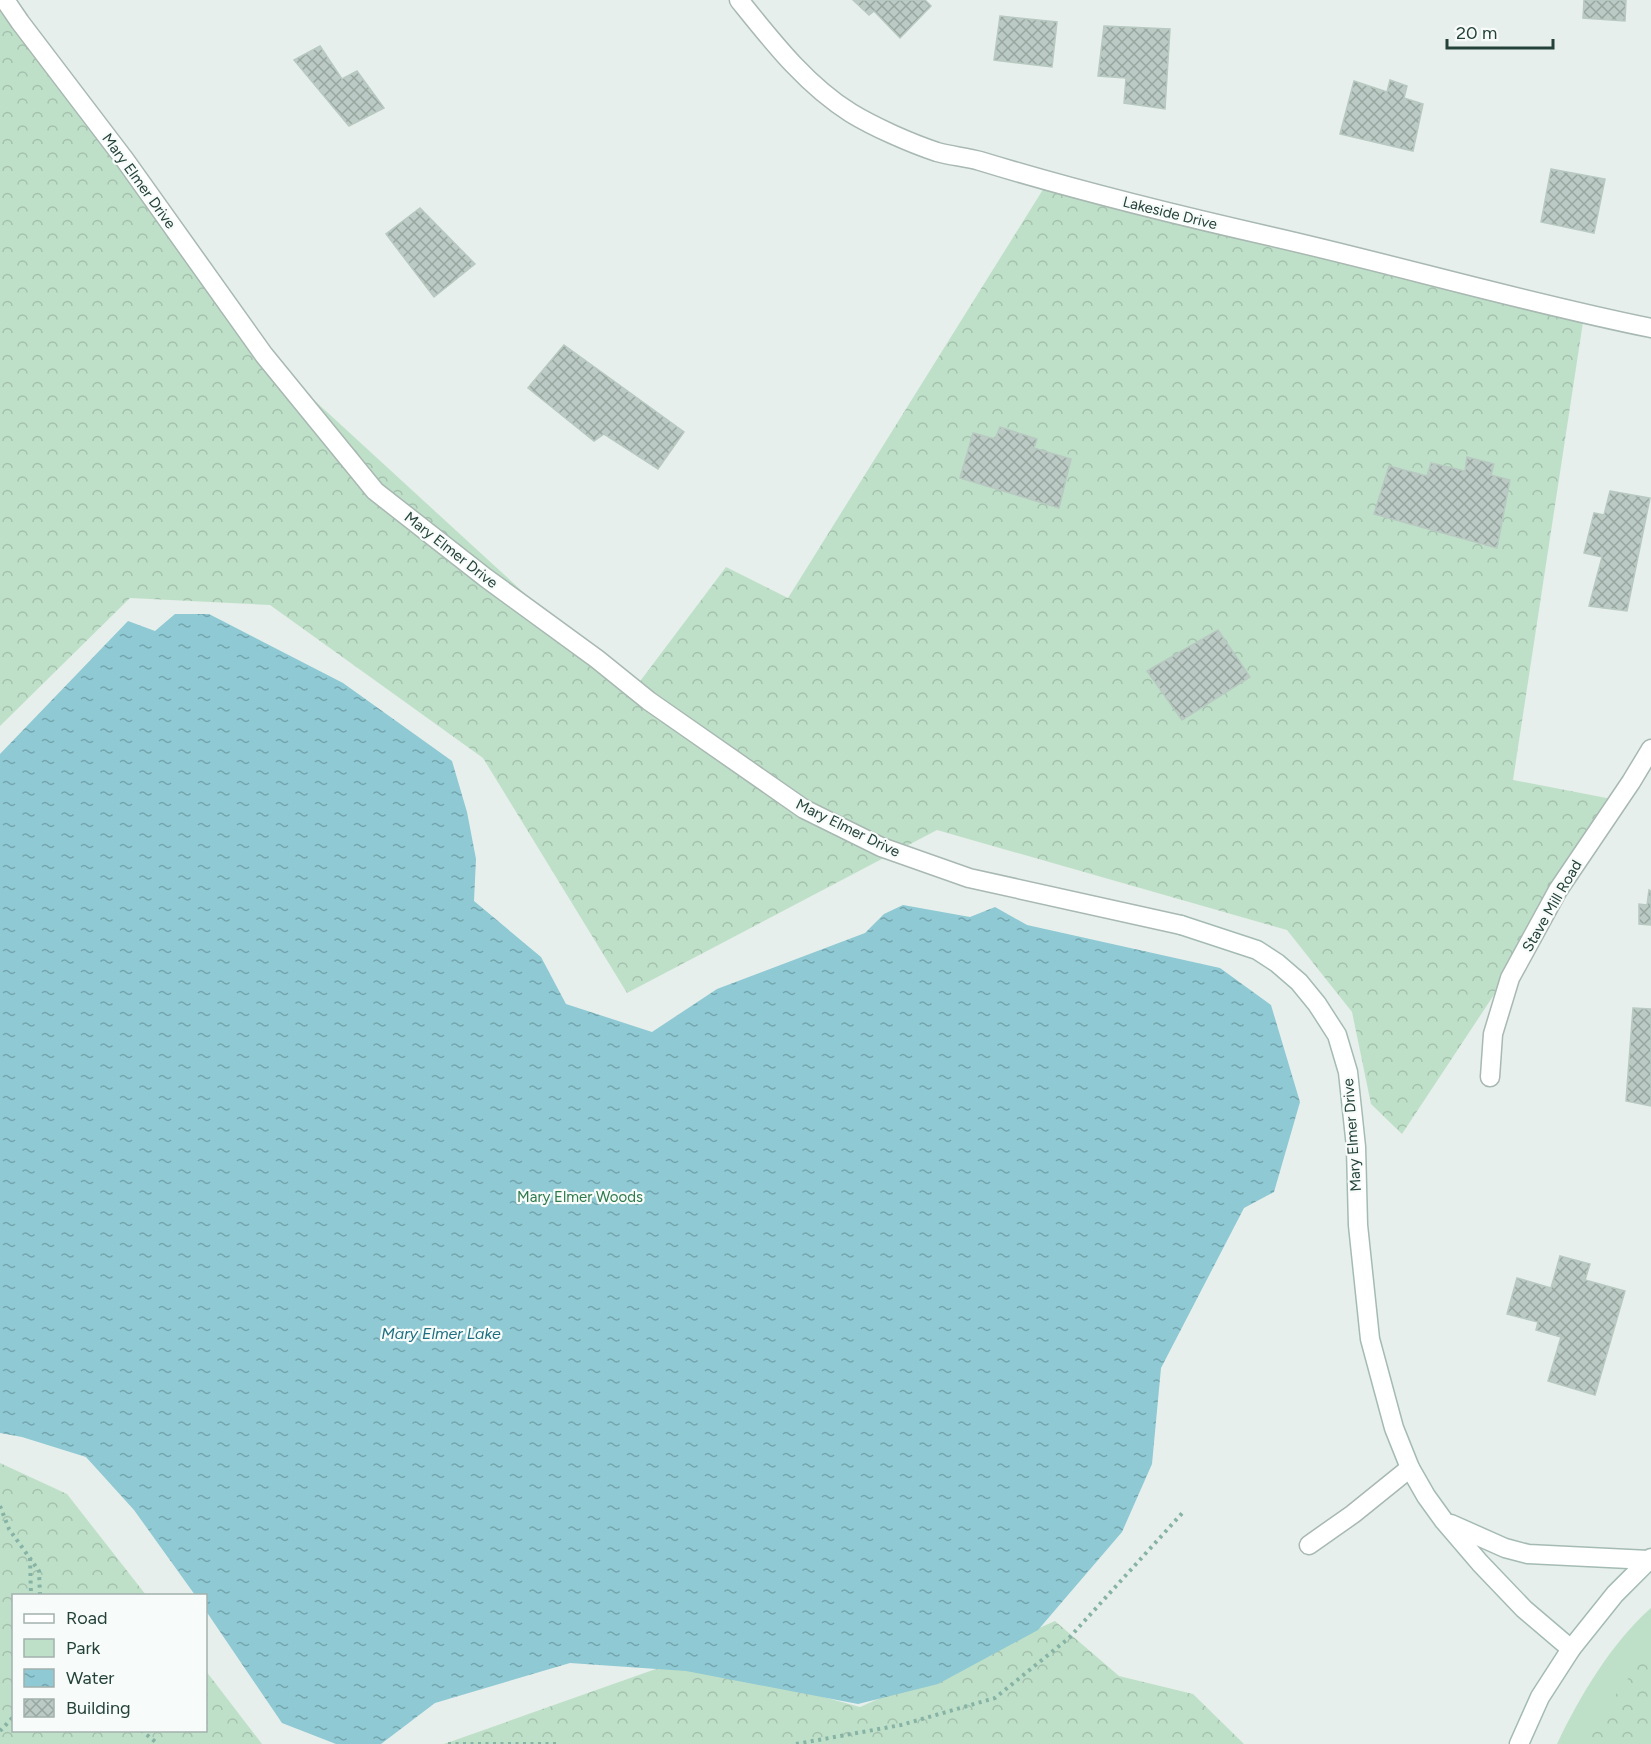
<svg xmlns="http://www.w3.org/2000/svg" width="1651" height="1744" font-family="Figtree,sans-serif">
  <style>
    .green { fill: #bfe0c8 }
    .forest { fill: url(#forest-crowns) }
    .water { fill: url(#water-ripples) }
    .building { fill: url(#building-cross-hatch); stroke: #b8c9c2; stroke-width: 1.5 }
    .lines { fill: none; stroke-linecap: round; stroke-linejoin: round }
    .lane-casing { stroke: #a8b8b2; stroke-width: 21 }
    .street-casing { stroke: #a8b8b2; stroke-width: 21 }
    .secondary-casing { stroke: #a4bbb3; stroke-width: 21 }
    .path { stroke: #86b3a5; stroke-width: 4; stroke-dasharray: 3 4.5; stroke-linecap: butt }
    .lane { stroke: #fff; stroke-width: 18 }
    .street { stroke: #fff; stroke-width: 18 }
    .secondary { stroke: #fff; stroke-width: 18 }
    .labels { text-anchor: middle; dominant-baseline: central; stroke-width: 4.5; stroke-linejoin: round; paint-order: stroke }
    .street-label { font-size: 15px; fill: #24423a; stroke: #f7fbf9 }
    .park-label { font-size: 15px; fill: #2d7a4b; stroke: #f7fbf9 }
    .water-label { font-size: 16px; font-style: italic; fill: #1c6f80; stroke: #f7fbf9 }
  </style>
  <defs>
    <pattern id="forest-crowns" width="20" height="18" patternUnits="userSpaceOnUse" patternTransform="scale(1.5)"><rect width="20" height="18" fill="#bfe0c8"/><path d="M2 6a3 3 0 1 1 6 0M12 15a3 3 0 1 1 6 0" fill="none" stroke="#a4c1ad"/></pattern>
    <pattern id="water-ripples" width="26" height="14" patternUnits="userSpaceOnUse" patternTransform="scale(1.5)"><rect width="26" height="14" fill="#8ec9d4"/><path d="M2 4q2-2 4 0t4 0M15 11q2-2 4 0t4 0" fill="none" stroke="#74a5ad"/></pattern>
    <pattern id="building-cross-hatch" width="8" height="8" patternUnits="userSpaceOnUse" patternTransform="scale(1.5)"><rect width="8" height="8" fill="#bbcac4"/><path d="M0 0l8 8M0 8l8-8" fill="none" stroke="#98a6a0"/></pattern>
  </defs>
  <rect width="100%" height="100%" fill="#e6efeb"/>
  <path class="green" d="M1651 1608V1744H1557C1579 1697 1612 1642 1651 1608Z"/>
  <g class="forest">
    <path d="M0 0 231 324 632 692 726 567 788 598 1047 183 1585 309 1513 780 1622 801 1402 1134 1371 1104 1352 1012 1287 930 937 830 627 993 483 758 270 605 130 598 0 726Z"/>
    <path d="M0 1463 67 1494 146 1595 14 1596V1730H206V1671L262 1744H0Z"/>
    <path d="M1055 1621 1119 1676 1193 1694 1244 1744H444L684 1659 860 1707Z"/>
    <path d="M1651 1649V1744H1588L1599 1716Z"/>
  </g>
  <path class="water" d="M175 614H209L343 683 452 761 467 812 476 859 474 901 541 957 566 1004 652 1032 717 989 865 933 884 914 903 905 970 917 995 907 1027 925 1220 968 1271 1005 1300 1102 1274 1192 1244 1208 1161 1368 1152 1464 1122 1532 1038 1630 938 1684 858 1704 686 1671 570 1663 435 1703 381 1744H336L282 1723 206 1611V1596L195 1595 134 1510 86 1457 22 1437 0 1433V754L128 621 155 631Z"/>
  <g class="building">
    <path d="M853 0H925L931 6 900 38 874 11 869 15Z"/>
    <path d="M1584 0H1626L1625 21 1583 18Z"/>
    <path d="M1000 16 1057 22 1052 67 994 60Z"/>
    <path d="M1104 26 1170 29 1165 109 1124 103 1126 78 1098 76Z"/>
    <path d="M320 46 342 79 357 71 384 108 349 126 294 60Z"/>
    <path d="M1390 80 1407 86 1404 98 1423 104 1413 151 1340 134 1354 81 1387 92Z"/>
    <path d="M1551 169 1605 179 1594 233 1541 222Z"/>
    <path d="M420 208 475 264 434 297 386 234Z"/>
    <path d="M564 345 684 432 658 469 604 434 594 441 528 388Z"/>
    <path d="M1000 427 1037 439 1034 448 1071 459 1059 508 960 478 973 433 995 439Z"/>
    <path d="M1467 457 1494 464 1491 475 1510 480 1497 548 1374 514 1389 466 1427 476 1431 463 1465 471Z"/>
    <path d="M1610 491 1650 498 1627 611 1589 606 1602 557 1584 553 1594 513 1604 515Z"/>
    <path d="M1218 630 1250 677 1182 720 1147 671Z"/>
    <path d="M1649 890 1651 891V925L1639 924V904L1647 905Z"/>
    <path d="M1633 1008 1651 1009V1106L1626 1101Z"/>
    <path d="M1560 1256 1590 1264 1585 1280 1625 1291 1595 1395 1548 1381 1561 1337 1536 1330 1538 1322 1507 1314 1517 1278 1551 1288Z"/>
  </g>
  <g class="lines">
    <g class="lane-casing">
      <path id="lane" d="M1309 1545 1353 1514 1410 1468"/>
    </g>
    <g class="street-casing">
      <g id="street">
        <path d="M5 0 20 22 125 160 264 355 375 491 486 578 597 659 649 701 804 809 881 847 969 878 1181 925"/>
        <path d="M739 0C772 41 806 85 851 113 874 127 910 143 937 152 951 156 966 157 980 161 1075 190 1172 214 1269 236 1397 265 1522 302 1651 328"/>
        <path d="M1490 1077 1493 1034 1510 978 1558 890 1631 782 1651 749"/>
      </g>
    </g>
    <g class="secondary-casing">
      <g id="secondary">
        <path d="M1181 925 1257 950 1277 963 1299 982 1317 1004 1337 1035 1348 1072 1356 1147 1358 1225 1370 1339 1394 1428 1410 1468 1426 1496 1444 1521 1480 1563 1524 1609 1571 1649"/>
        <path d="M1451 1524 1505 1548 1528 1554 1649 1560"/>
        <path d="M1519 1744 1540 1697 1571 1649 1615 1594 1651 1558"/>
      </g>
    </g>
    <g class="path">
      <path d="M0 1506 9 1529 39 1571 40 1596"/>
      <path d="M30 1558 31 1596"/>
      <path d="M141 1730 158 1744"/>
      <path d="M0 1731 14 1716"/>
      <path d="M448 1744H558"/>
      <path d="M796 1744 901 1725 995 1698 1069 1638 1185 1510"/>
    </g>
    <use href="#lane" class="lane"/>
    <use href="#street" class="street"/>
    <use href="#secondary" class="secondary"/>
  </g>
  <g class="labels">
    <g class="street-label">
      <text transform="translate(139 181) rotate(54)">Mary Elmer Drive</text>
      <text transform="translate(1170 213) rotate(14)">Lakeside Drive</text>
      <text transform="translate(451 550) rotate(38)">Mary Elmer Drive</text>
      <text transform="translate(848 828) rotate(26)">Mary Elmer Drive</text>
      <text transform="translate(1552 906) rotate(-60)">Stave Mill Road</text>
      <text transform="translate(1352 1135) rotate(-94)">Mary Elmer Drive</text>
    </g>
    <g class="park-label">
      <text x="580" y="1197">Mary Elmer Woods</text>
    </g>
    <g class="water-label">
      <text x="441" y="1333">Mary Elmer Lake</text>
    </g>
  </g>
  <rect x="12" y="1594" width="195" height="138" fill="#f7fbf9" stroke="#a3b1ad" stroke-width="1.5"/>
  <rect x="24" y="1614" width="30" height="9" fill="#ffffff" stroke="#a3b1ad" stroke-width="1.5"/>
  <text x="66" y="1624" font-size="18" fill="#24423a">Road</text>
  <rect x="24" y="1639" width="30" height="18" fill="#bfe0c8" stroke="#a3b1ad" stroke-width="1.5"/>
  <text x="66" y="1654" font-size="18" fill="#24423a">Park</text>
  <rect x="24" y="1669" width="30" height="18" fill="url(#water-ripples)" stroke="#a3b1ad" stroke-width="1.5"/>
  <text x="66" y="1684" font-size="18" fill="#24423a">Water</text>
  <rect x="24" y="1699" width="30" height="18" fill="url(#building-cross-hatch)" stroke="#a3b1ad" stroke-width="1.5"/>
  <text x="66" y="1714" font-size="18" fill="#24423a">Building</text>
  <path d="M1447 39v9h106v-9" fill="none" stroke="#24423a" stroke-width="3"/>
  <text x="1456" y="39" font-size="18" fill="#24423a" stroke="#f7fbf9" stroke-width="4.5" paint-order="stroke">20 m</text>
</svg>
